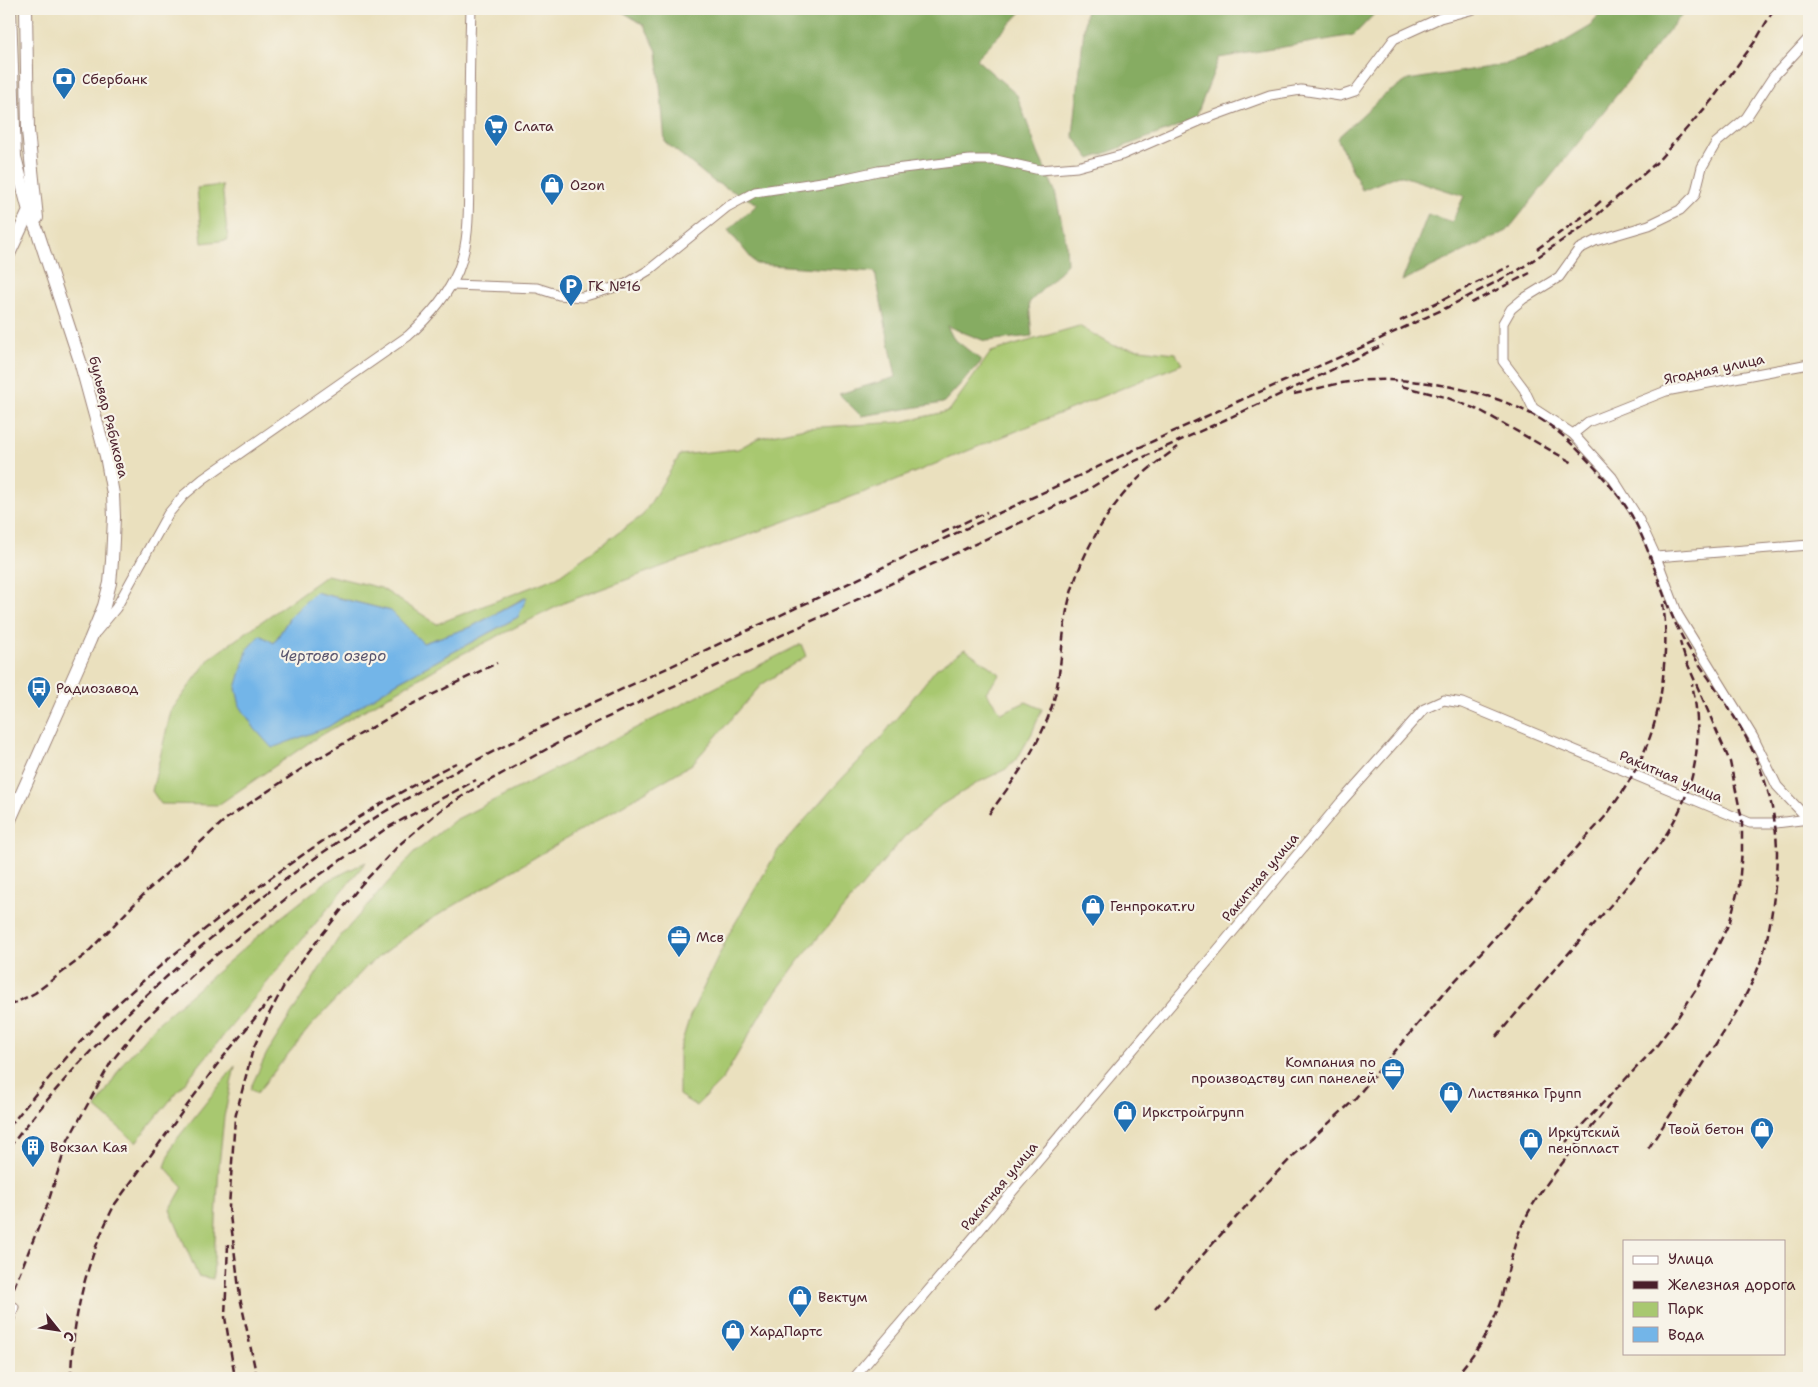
<svg xmlns="http://www.w3.org/2000/svg" width="1818" height="1387" font-family="'Shantell Sans',sans-serif">
  <style>
    .green { fill: #a8c870; stroke: #79744e; fill-rule: evenodd }
    .forest { fill: #86ac62; stroke: #686646 }
    .water { fill: #73b5e8; stroke: #5e6a8a }
    .lines { fill: none; stroke-linecap: round; stroke-linejoin: round }
    .minor-casing { stroke: #9a8074; stroke-width: 11 }
    .primary-casing { stroke: #9a8074; stroke-width: 14 }
    .minor { stroke: #fff; stroke-width: 9 }
    .primary { stroke: #fff; stroke-width: 12 }
    .rail { stroke: #4a1f2b; stroke-width: 2.5; stroke-dasharray: 8 4; stroke-linecap: butt }
    .labels { text-anchor: middle; dominant-baseline: central; stroke-width: 4.5; stroke-linejoin: round; paint-order: stroke }
    .poi-label { font-size: 14px; fill: #4a1f2b; stroke: #f7f3e8; text-anchor: start }
    .street-label { font-size: 14px; fill: #4a1f2b; stroke: #f7f3e8 }
    .water-label { font-size: 15px; font-style: italic; fill: #58546d; stroke: #f7f3e8 }
  </style>
  <rect width="100%" height="100%" fill="#f7f3e8"/>
  <filter id="ink" filterUnits="userSpaceOnUse"><feTurbulence type="fractalNoise" baseFrequency=".02" numOctaves="2"/><feDisplacementMap in="SourceGraphic" scale="10" xChannelSelector="R" yChannelSelector="G"/><feConvolveMatrix kernelMatrix="1 2 1 2 8 2 1 2 1" color-interpolation-filters="sRGB"/></filter>
  <filter id="wash" filterUnits="userSpaceOnUse"><feTurbulence type="fractalNoise" baseFrequency=".0096" numOctaves="4" result="noise"/><feDisplacementMap in="SourceGraphic" scale="20" xChannelSelector="R" yChannelSelector="G"/><feGaussianBlur stdDeviation="1.12" result="paint"/><feColorMatrix in="noise" values="0 0 0 0 0 0 0 0 0 0 0 0 0 0 0 0 0 1.4 0 .05"/><feComposite in="paint" operator="in"/></filter>
  <g filter="url(#wash)">
    <rect width="100%" height="100%" fill="#eae0be"/>
    <g class="green">
      <path d="M222 185 228 240 202 243 197 188Z"/>
      <path d="M1079 326 1114 346 1175 353 1182 364 881 486 566 602 456 657 313 740 218 805 161 804 152 791 171 711 210 658 327 575 381 588 437 624 557 577 643 515 680 455 738 449 758 438 805 428 901 422 949 411 991 352ZM315 592 391 611 423 643 471 627 526 597 518 617 396 683 328 727 301 736 274 643 290 617Z"/>
      <path d="M801 644 806 656 761 685 692 764 423 924 368 965 309 1028 257 1093 250 1089 267 1053 338 939 413 854 455 820Z"/>
      <path d="M965 649 1000 674 986 692 1001 713 1026 702 1042 709 1032 733 1017 759 1006 769 979 782 941 805 904 837 799 960 765 1007 723 1079 696 1106 679 1095V1051L690 1016 730 932 778 850 835 786 880 739 936 669Z"/>
      <path d="M366 862 136 1142 96 1108 123 1063 157 1024 265 930 327 881Z"/>
      <path d="M235 1066 224 1117 219 1165 213 1279 198 1276 170 1210 183 1187 165 1167 173 1144Z"/>
    </g>
    <g class="forest">
      <path d="M618 9H1024L976 59 1017 95 1038 153 1055 191 1066 242 1067 264 1029 303 1032 336 985 341 947 326 953 338 982 361 943 403 861 416 839 394 896 377 875 272 756 264 728 230 758 204 713 181 665 142 657 51 644 25Z"/>
      <path d="M1086 9H1379L1354 35 1219 58 1195 120 1090 159 1073 136Z"/>
      <path d="M1602 9H1686L1507 231 1402 281 1428 214 1452 222 1464 196 1399 175 1362 190 1337 138 1383 96 1408 80 1502 65 1550 50 1591 26Z"/>
    </g>
    <path class="water" d="M315 592 391 611 423 643 471 627 527 597 518 617 396 683 328 727 272 748 255 729 240 706 236 688 248 648 260 635 274 643 290 617Z"/>
  </g>
  <g filter="url(#ink)">
    <g class="lines">
      <g class="minor-casing">
        <g id="minor">
          <path d="M452 285 537 288 559 295 582 297 626 284 649 270 727 207 755 192 842 179 878 171 970 160H996L1040 170 1077 167 1122 155 1202 120 1270 95 1301 90 1340 96 1355 91 1394 39 1440 18 1474 9"/>
          <path d="M1573 434 1588 422 1666 391 1809 364"/>
          <path d="M1656 557 1809 545"/>
          <path d="M96 632 116 608 168 514 184 495 203 479 408 336C429 317 447 297 458 271 471 239 468 202 469 169 469 115 469 62 471 9"/>
          <path d="M9 795 18 799"/>
          <path d="M1808 819 1777 786 1753 737 1678 615 1656 557 1638 518 1612 477 1573 434 1533 408 1524 389 1503 361V323L1511 309 1523 299 1559 277 1579 249 1595 241 1649 225 1680 210 1695 195 1702 167 1716 143 1746 118 1773 77 1809 38"/>
          <path d="M9 1322 14 1307"/>
          <path d="M854 1378 1215 953 1341 802 1424 709 1444 700 1462 703 1750 823H1776L1809 819"/>
        </g>
      </g>
      <g class="primary-casing">
        <g id="primary">
          <path d="M26 9 28 131 37 218"/>
          <path d="M9 254 29 211"/>
          <path d="M9 822 90 640 104 606 110 583 112 561 114 517 113 494 106 456 80 361 38 233 29 211 15 157 10 9"/>
        </g>
      </g>
      <use href="#minor" class="minor"/>
      <use href="#primary" class="primary"/>
      <g class="rail">
        <path d="M1537 249 1585 215 1601 201"/>
        <path d="M1471 303 1530 273"/>
        <path d="M1400 321 1510 266"/>
        <path d="M1401 386 1445 397 1481 411 1573 463"/>
        <path d="M1294 394C1320 388 1347 380 1374 380 1428 378 1508 394 1552 427 1568 439 1582 454 1595 468 1608 483 1622 499 1632 516 1654 556 1662 602 1685 642 1700 667 1718 690 1733 715 1759 756 1777 804 1777 854 1776 886 1772 920 1764 951 1753 989 1729 1024 1708 1057 1688 1088 1668 1118 1648 1149"/>
        <path d="M942 533 987 512"/>
        <path d="M989 814C1014 780 1039 747 1052 706 1061 678 1061 646 1066 616 1073 570 1101 516 1134 483 1147 469 1163 458 1178 447"/>
        <path d="M9 1006 35 993 85 955 148 890 226 819 315 760 413 704 497 663"/>
        <path d="M1496 1037C1529 998 1563 960 1596 922 1661 847 1715 792 1692 684"/>
        <path d="M9 1127C40 1088 73 1048 108 1013 145 978 183 946 223 915 295 857 373 804 456 763"/>
        <path d="M1566 1142 1655 1048 1678 1017 1699 985 1730 921 1739 886 1742 850V820L1730 762 1685 658 1680 642"/>
        <path d="M9 1148C85 1047 177 961 278 885 316 857 355 829 396 805 448 774 502 747 556 720L1241 400 1356 350 1448 307 1517 271 1588 223 1656 163 1712 100 1756 40 1774 9"/>
        <path d="M228 1244 225 1317 235 1378"/>
        <path d="M9 1299 46 1209 68 1140 111 1062 143 1022 200 968 288 897 387 828 476 780"/>
        <path d="M1155 1309 1262 1188 1294 1155 1353 1101 1444 993 1604 818C1641 769 1660 727 1664 665 1666 644 1666 624 1663 604"/>
        <path d="M71 1378C72 1317 87 1258 115 1204L216 1066 273 996"/>
        <path d="M257 1378 240 1297 229 1207 235 1118 253 1049 268 1016 286 982 306 955 361 885 400 844 441 810 472 790 589 726 1079 495 1131 463 1307 382 1383 345"/>
        <path d="M1454 1378C1469 1360 1485 1341 1494 1319 1508 1286 1509 1249 1526 1217 1547 1177 1582 1141 1610 1104"/>
      </g>
    </g>
  </g>
  <defs>
    <g id="bank-pin" transform="scale(1.25)"><path d="M0 17L-7.5 6A9.5 9.5 0 1 1 7.5 6Z" fill="#1f6fb2" stroke="#f7f3e8"/><path d="M-6-4H6V4H-6ZM0-2.3a2.3 2.3 0 1 0 0 4.6a2.3 2.3 0 1 0 0-4.6Z" fill="#fff"/></g>
    <g id="supermarket-pin" transform="scale(1.25)"><path d="M0 17L-7.5 6A9.5 9.5 0 1 1 7.5 6Z" fill="#1f6fb2" stroke="#f7f3e8"/><path d="M-6-5.5h2.5l.6 2H6L4.5 2H-2.5L-4.4-4H-6ZM-1.5 3.2a1.3 1.3 0 1 0 .1 0ZM3 3.2a1.3 1.3 0 1 0 .1 0Z" fill="#fff"/></g>
    <g id="shop-pin" transform="scale(1.25)"><path d="M0 17L-7.5 6A9.5 9.5 0 1 1 7.5 6Z" fill="#1f6fb2" stroke="#f7f3e8"/><path d="M-5-2.5h2.3a2.7 3.5 0 0 1 5.4 0H5L5.5 6h-11ZM-1.5-2.5h3a1.5 2.3 0 0 0-3 0Z" fill="#fff"/></g>
    <g id="parking-pin" transform="scale(1.25)"><path d="M0 17L-7.5 6A9.5 9.5 0 1 1 7.5 6Z" fill="#1f6fb2" stroke="#f7f3e8"/><path d="M-3.5-5.5H1a3.5 3.5 0 0 1 0 7H-1V5.5H-3.5ZM-1-3.4V-.6H.8a1.4 1.4 0 0 0 0-2.8Z" fill="#fff"/></g>
    <g id="bus-pin" transform="scale(1.25)"><path d="M0 17L-7.5 6A9.5 9.5 0 1 1 7.5 6Z" fill="#1f6fb2" stroke="#f7f3e8"/><path d="M-5-6H5V4H4V6H2V4H-2V6H-4V4H-5ZM-3.5-4V0h7V-4ZM-3.5 1.2v1.5H-2V1.2ZM2 1.2v1.5H3.5V1.2Z" fill="#fff"/></g>
    <g id="office-pin" transform="scale(1.25)"><path d="M0 17L-7.5 6A9.5 9.5 0 1 1 7.5 6Z" fill="#1f6fb2" stroke="#f7f3e8"/><path d="M-6-3h4V-5.5h4V-3h4V5H-6ZM-1-4.5V-3h2v-1.5ZM-6 0V1H6V0Z" fill="#fff"/></g>
    <g id="building-pin" transform="scale(1.25)"><path d="M0 17L-7.5 6A9.5 9.5 0 1 1 7.5 6Z" fill="#1f6fb2" stroke="#f7f3e8"/><path d="M-4-6H4V6H1V3H-1V6H-4ZM-2.5-4.3h1.7v1.8h-1.7ZM.8-4.3h1.7v1.8H.8ZM-2.5-1h1.7V.8h-1.7ZM.8-1h1.7V.8H.8Z" fill="#fff"/></g>
  </defs>
  <g fill-rule="evenodd">
    <use href="#bank-pin" x="64" y="79"/>
    <use href="#supermarket-pin" x="496" y="126"/>
    <use href="#shop-pin" x="552" y="185"/>
    <use href="#parking-pin" x="571" y="286"/>
    <use href="#bus-pin" x="39" y="688"/>
    <use href="#shop-pin" x="1093" y="906"/>
    <use href="#office-pin" x="679" y="937"/>
    <use href="#office-pin" x="1393" y="1070"/>
    <use href="#shop-pin" x="1451" y="1093"/>
    <use href="#shop-pin" x="1125" y="1112"/>
    <use href="#shop-pin" x="1762" y="1129"/>
    <use href="#shop-pin" x="1531" y="1140"/>
    <use href="#building-pin" x="33" y="1147"/>
    <use href="#shop-pin" x="800" y="1297"/>
    <use href="#shop-pin" x="733" y="1331"/>
  </g>
  <g class="labels">
    <g class="poi-label">
      <text x="82" y="79">Сбербанк</text>
      <text x="514" y="126">Слата</text>
      <text x="570" y="185">Ozon</text>
      <text x="588" y="286">ГК №16</text>
      <text x="56" y="688">Радиозавод</text>
      <text x="1110" y="906">Генпрокат.ru</text>
      <text x="696" y="937">Мсв</text>
      <text x="1376" y="1062" text-anchor="end">Компания по<tspan x="1376" dy="16">производству сип панелей</tspan></text>
      <text x="1468" y="1093">Листвянка Групп</text>
      <text x="1142" y="1112">Иркстройгрупп</text>
      <text x="1744" y="1129" text-anchor="end">Твой бетон</text>
      <text x="1548" y="1132">Иркутский<tspan x="1548" dy="16">пенопласт</tspan></text>
      <text x="50" y="1147">Вокзал Кая</text>
      <text x="818" y="1297">Вектум</text>
      <text x="750" y="1331">ХардПартс</text>
    </g>
    <g class="street-label">
      <text transform="translate(1714 369) rotate(-12)">Ягодная улица</text>
      <text transform="translate(109 417) rotate(76)">бульвар Рябикова</text>
      <text transform="translate(1671 776) rotate(23)">Ракитная улица</text>
      <text transform="translate(1260 877) rotate(-50)">Ракитная улица</text>
      <text transform="translate(999 1186) rotate(-50)">Ракитная улица</text>
    </g>
    <g class="water-label">
      <text x="333" y="656">Чертово озеро</text>
    </g>
  </g>
  <rect width="1818" height="1387" fill="none" stroke="#f7f3e8" stroke-width="30"/>
  <rect x="1623" y="1240" width="162" height="115" fill="#f7f3e8" stroke="#b29e9c"/>
  <rect x="1633" y="1256" width="25" height="8" fill="#ffffff" stroke="#b29e9c"/>
  <text x="1668" y="1264" font-size="15" fill="#4a1f2b">Улица</text>
  <rect x="1633" y="1281" width="25" height="8" fill="#4a1f2b" stroke="#b29e9c"/>
  <text x="1668" y="1290" font-size="15" fill="#4a1f2b">Железная дорога</text>
  <rect x="1633" y="1302" width="25" height="15" fill="#a8c870" stroke="#b29e9c"/>
  <text x="1668" y="1314" font-size="15" fill="#4a1f2b">Парк</text>
  <rect x="1633" y="1327" width="25" height="15" fill="#73b5e8" stroke="#b29e9c"/>
  <text x="1668" y="1340" font-size="15" fill="#4a1f2b">Вода</text>
  <g transform="translate(58 1330) rotate(120)" stroke="#f7f3e8" stroke-width="4" paint-order="stroke">
  <path d="M0-4L9 19L0 12L-9 19Z" fill="#4a1f2b"/>
  <text y="-8" font-size="14" font-weight="bold" text-anchor="middle" fill="#4a1f2b">С</text>
  </g>
</svg>
